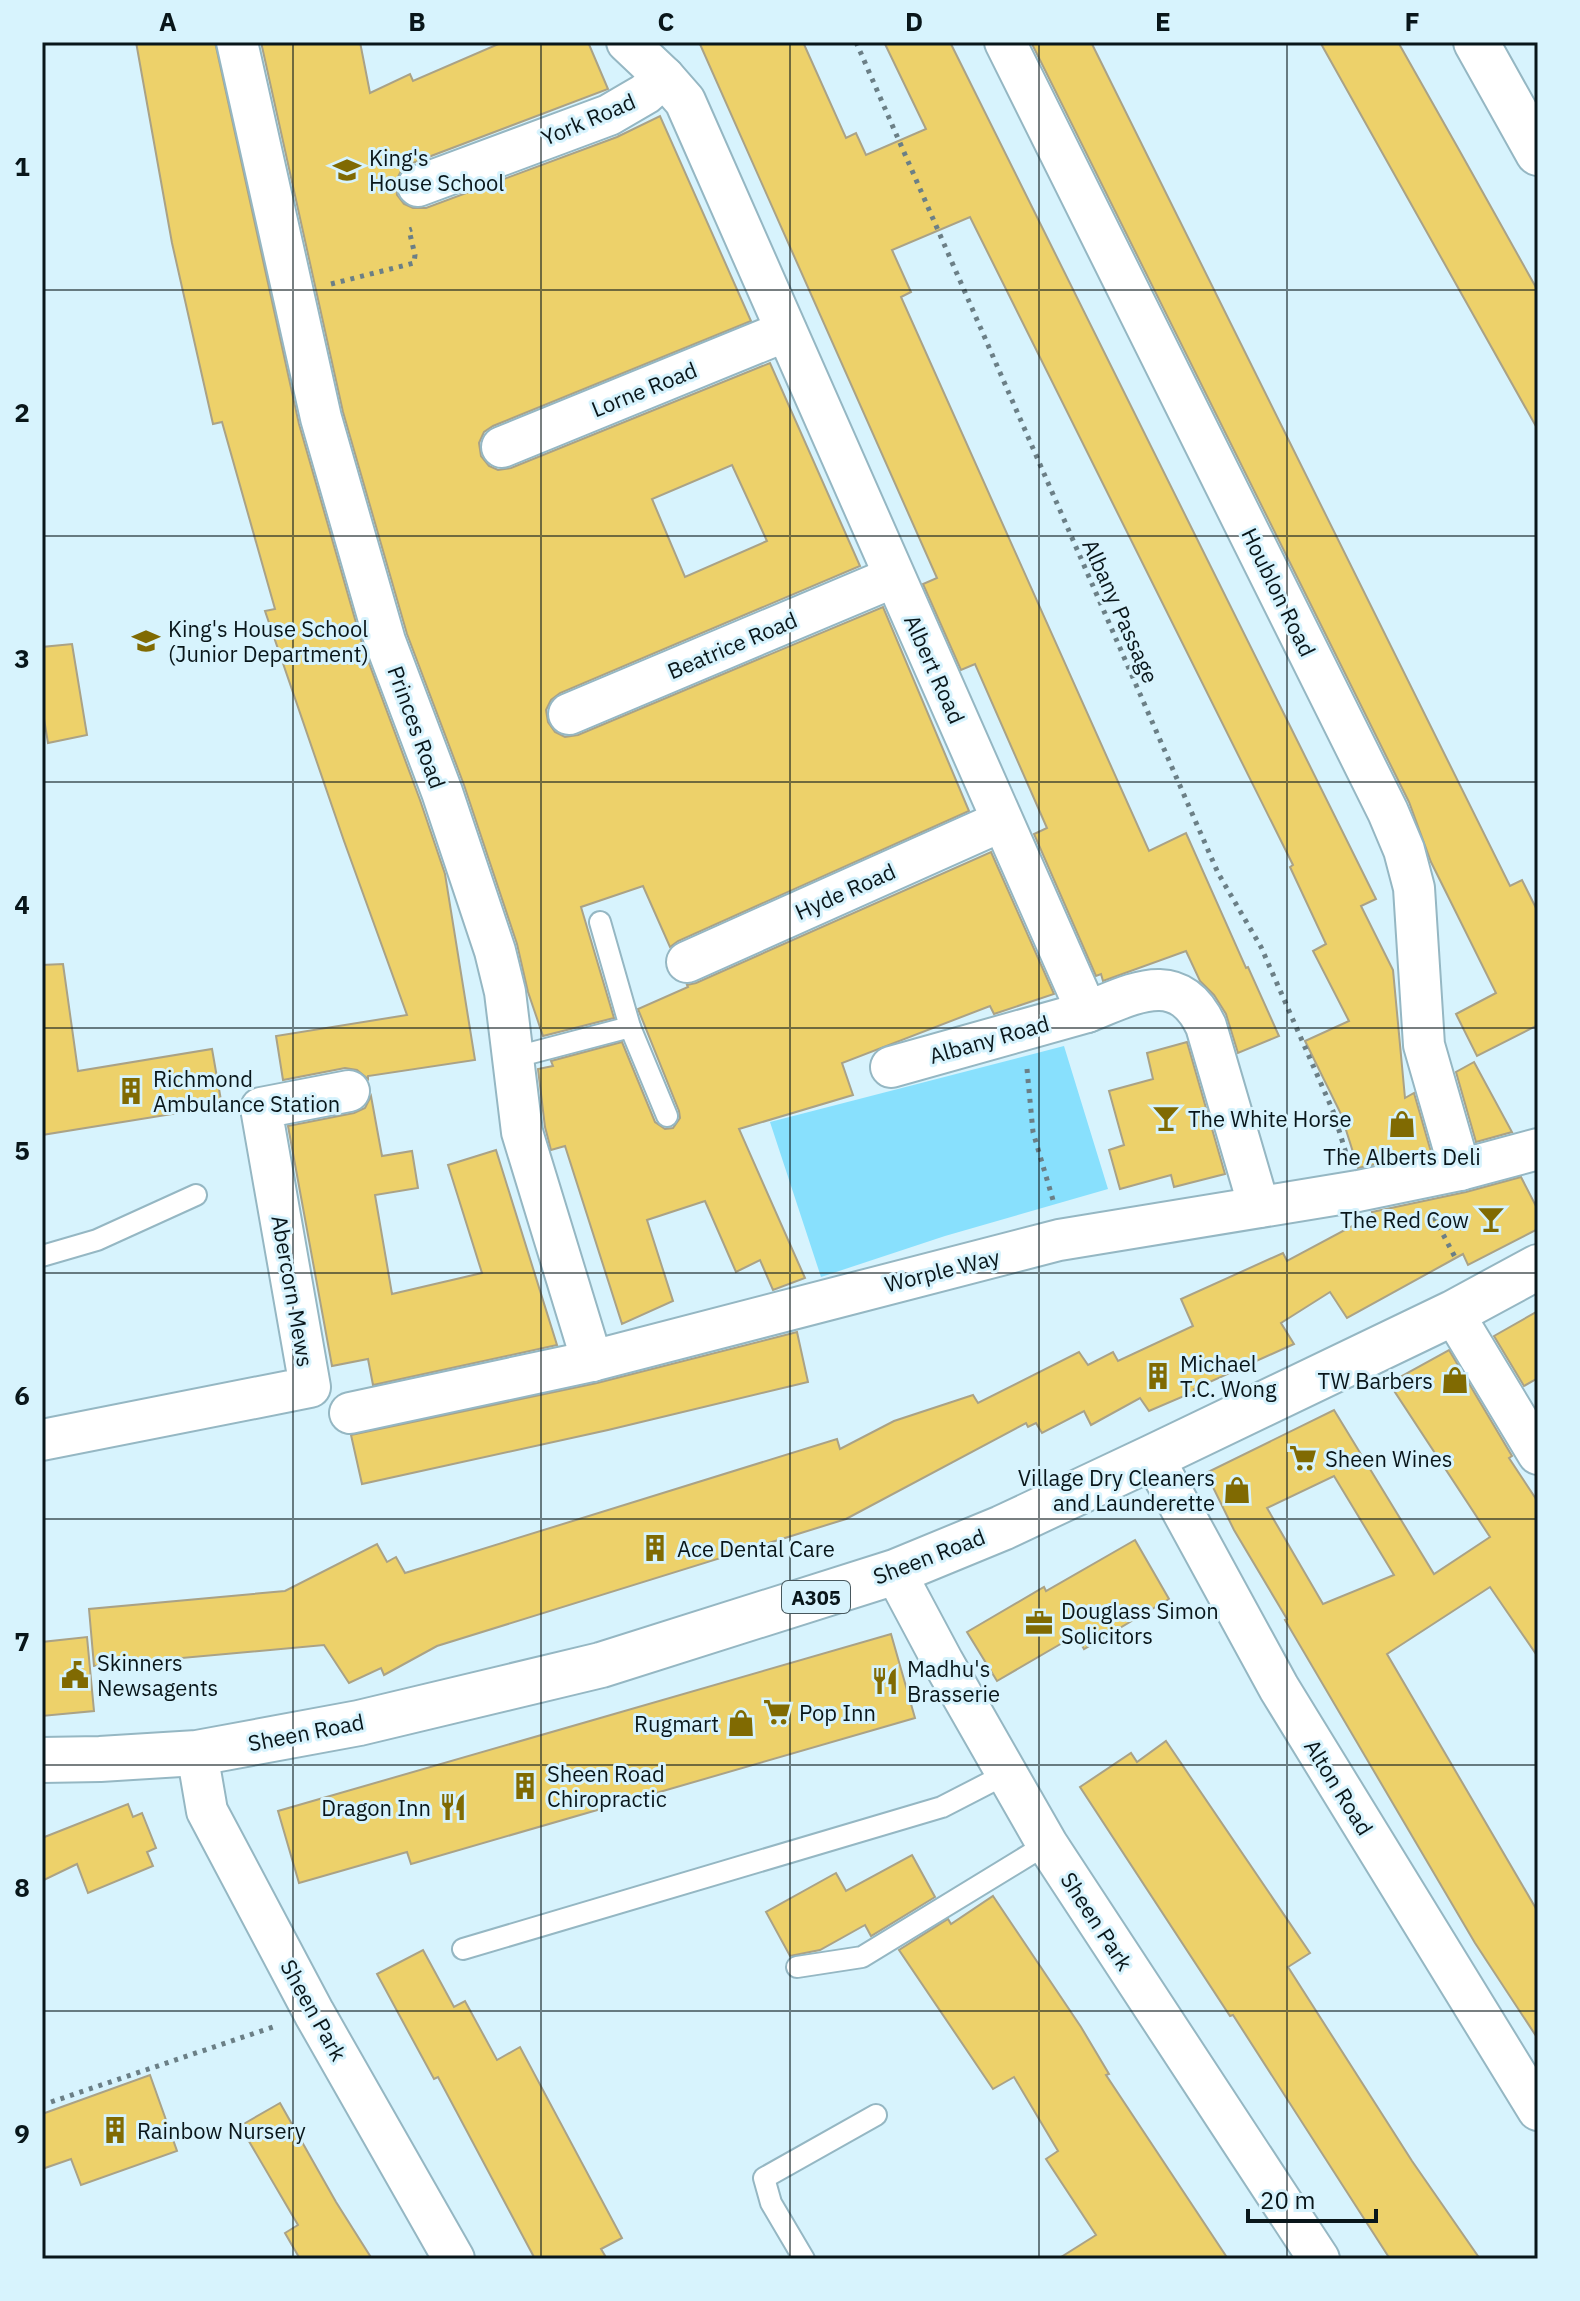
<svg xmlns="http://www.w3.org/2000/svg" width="1580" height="2301" font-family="'IBM Plex Sans',sans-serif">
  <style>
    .green { fill: #88e0fd }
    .building { fill: #edd16a; stroke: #aaa286; stroke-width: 2; fill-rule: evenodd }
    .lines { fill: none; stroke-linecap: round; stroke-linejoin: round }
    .service-casing { stroke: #95b7c3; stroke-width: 24 }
    .minor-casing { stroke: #95b7c3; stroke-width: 44 }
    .secondary-casing { stroke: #95b7c3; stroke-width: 48 }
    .primary-casing { stroke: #95b7c3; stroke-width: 48 }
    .path { stroke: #6b7f86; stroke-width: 5; stroke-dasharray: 4 6; stroke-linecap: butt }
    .service { stroke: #fff; stroke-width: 20 }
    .minor { stroke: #fff; stroke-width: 40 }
    .secondary { stroke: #fff; stroke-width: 44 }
    .primary { stroke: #fff; stroke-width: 44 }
    .grid { fill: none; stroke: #09161a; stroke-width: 2; stroke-opacity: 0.55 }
    .labels { text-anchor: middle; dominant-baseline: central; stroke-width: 6; stroke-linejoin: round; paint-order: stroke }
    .shield { fill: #d7f3fd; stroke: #47585e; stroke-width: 2 }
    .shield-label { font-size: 20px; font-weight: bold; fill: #09161a }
    .street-label { font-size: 22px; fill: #09161a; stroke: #d7f3fd }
    .poi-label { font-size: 22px; fill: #09161a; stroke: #d7f3fd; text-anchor: start }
    .neatline { fill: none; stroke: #09161a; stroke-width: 3 }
    .grid-label { font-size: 26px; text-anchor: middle; font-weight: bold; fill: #09161a }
  </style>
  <rect width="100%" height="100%" fill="#d7f3fd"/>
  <path class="green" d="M1064 1046 1108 1189 945 1236 821 1277 770 1122Z"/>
  <g class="building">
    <path d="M136 42H215L299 424 363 647 420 800 445 874 475 1060 368 1076V1079L357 1070 345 1068 283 1080 276 1036 407 1015 344 841 265 611 275 609 222 422 213 424 172 243Z"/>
    <path d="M261 42H360L370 93 410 74 413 81 503 42H588L608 89 410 164 401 171 396 181 397 195 404 204 413 208H426L617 137 660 116 751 321 493 426 484 432 479 443 481 456 489 466 498 470 511 468 770 363 860 566 560 693 551 700 546 710 548 722 555 732 565 737 578 735 883 607 969 811 678 941 670 947 643 886 581 907 614 1018 543 1036 528 992 517 944 464 785 407 634 343 412ZM732 465 767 541 685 577 652 499Z"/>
    <path d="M699 42H803L846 138 856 133 866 155 926 129 884 42H950L1376 899 1361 906 1393 970 1405 1098 1414 1093 1431 1152 1358 1168 1341 1114 1305 1041 1349 1021 1313 951 1326 944 1290 867 1293 865 970 217 892 250 911 292 901 297 1149 851 1186 833 1246 968 1248 967 1279 1036 1238 1053 1226 1014 1214 995 1200 981 1186 951 1103 981 1101 974 1096 976 1034 834 1047 828 975 664 961 670 923 584 937 578Z"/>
    <path d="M1031 42H1091L1510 886 1522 880 1538 912V1025L1477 1056 1456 1014 1496 993 1431 862 1409 802Z"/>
    <path d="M1320 42H1398L1458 148 1538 291V430Z"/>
    <path d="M72 644 87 735 48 743 42 707V647Z"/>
    <path d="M991 852 1054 994 994 1014 990 1006 842 1063 853 1095 739 1129 805 1278 773 1290 760 1260 736 1272 705 1201 647 1220 673 1301 622 1324 565 1146 551 1150 545 1127 538 1069 553 1066 551 1061 622 1042 655 1122 665 1129 673 1128 680 1118 679 1111 638 1009 688 987 687 985 696 983Z"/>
    <path d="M63 964 78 1071 212 1049 222 1106 42 1135V965Z"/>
    <path d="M1187 1042 1225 1174 1174 1187 1171 1175 1120 1189 1109 1150 1124 1145 1109 1091 1153 1079 1147 1053Z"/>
    <path d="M1474 1062 1512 1132 1476 1142 1456 1072Z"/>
    <path d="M371 1096 382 1156 412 1151 418 1188 375 1195 392 1294 482 1273 448 1165 496 1150 557 1345 373 1385 368 1359 332 1366 288 1126 354 1113 365 1108Z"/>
    <path d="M1521 1177 1538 1210V1229L1468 1265 1463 1254 1347 1318 1330 1292 1281 1323 1294 1344 1194 1389 1196 1391 1149 1411 1140 1398 1091 1425 1084 1411 1042 1433 1036 1423 1028 1427 1026 1423 846 1519 437 1646 384 1675 381 1668 349 1683 324 1645 94 1666 89 1609 285 1591 377 1544 387 1562 396 1557 405 1573 837 1439 840 1449 894 1421 973 1395 978 1403 1079 1352 1088 1365 1113 1352 1118 1361 1193 1326 1181 1299 1283 1253 1287 1261 1373 1215 1372 1212 1466 1192Z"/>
    <path d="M1538 1311V1378L1524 1386 1494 1336Z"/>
    <path d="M797 1332 808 1382 608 1430 362 1484 351 1435 597 1383Z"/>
    <path d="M1449 1350 1512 1456 1509 1458 1538 1502V1657L1490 1587 1387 1654 1538 1912V2039L1475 1943 1285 1620 1287 1619 1234 1530 1206 1473 1334 1410 1434 1574 1490 1537 1389 1383ZM1334 1476 1394 1575 1323 1604 1267 1508Z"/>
    <path d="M1135 1540 1169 1599 1084 1649 1076 1635 997 1681 967 1632 1044 1587 1046 1591Z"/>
    <path d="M891 1634 915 1718 411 1864 407 1852 299 1883 278 1811Z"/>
    <path d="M87 1637 94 1711 42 1716V1642Z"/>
    <path d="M1166 1741 1310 1953 1288 1967 1412 2161 1480 2259H1390L1233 2015 1230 2016 1080 1787 1131 1753 1137 1762Z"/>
    <path d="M128 1804 133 1817 142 1813 156 1848 147 1852 153 1866 88 1893 77 1864 42 1881V1838Z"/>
    <path d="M912 1855 935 1897 871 1936 865 1925 820 1950 790 1956 766 1912 836 1873 846 1891Z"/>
    <path d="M993 1896 1081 2027 1109 2074 1106 2075 1228 2259H1058L1096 2235 1046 2159 1058 2151 1014 2077 993 2089 899 1950 948 1919 951 1924Z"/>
    <path d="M423 1950 454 2007 465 2001 497 2060 520 2047 622 2238 601 2249 607 2259H535L438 2077 434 2079 377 1974Z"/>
    <path d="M150 2075 177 2151 81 2185 71 2159 42 2169V2114Z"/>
    <path d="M280 2103 336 2202 372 2259H300L285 2233 298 2225 240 2126Z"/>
  </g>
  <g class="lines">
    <g class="service-casing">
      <g id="service">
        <path d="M630 1027 667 1116"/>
        <path d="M512 1058 630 1027 600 922"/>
        <path d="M42 1256 97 1240 196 1195"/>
        <path d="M463 1949 942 1807 1006 1774"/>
        <path d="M797 1967 862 1957 1047 1844"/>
        <path d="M804 2259 771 2203 764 2178 876 2115"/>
      </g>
    </g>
    <g class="minor-casing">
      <g id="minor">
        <path d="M237 42 321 418 385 641 442 792 495 951 505 992 522 1132 592 1361"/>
        <path d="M627 42 664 77 685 101 1087 1012C1133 994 1178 967 1206 1026L1259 1207"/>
        <path d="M1005 42 1388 812 1404 850 1414 888 1424 1045 1460 1170"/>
        <path d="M418 186 609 115 645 94 664 77"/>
        <path d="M502 447 786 331"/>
        <path d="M569 714 894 577"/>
        <path d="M687 962 1002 821"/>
        <path d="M891 1067 1087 1012"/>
        <path d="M1453 1313 1538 1454"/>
        <path d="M350 1413 592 1361 1059 1240 1358 1191 1460 1170 1538 1149"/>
        <path d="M42 1440 310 1387 261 1108 349 1091"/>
        <path d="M1153 1457 1279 1688 1538 2110"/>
        <path d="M895 1572 943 1662 1047 1844 1319 2259"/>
        <path d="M197 1753 207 1811 314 2013 454 2259"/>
      </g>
    </g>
    <g class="secondary-casing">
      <path id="secondary" d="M1476 42 1538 153"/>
    </g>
    <g class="primary-casing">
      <path id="primary" d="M42 1760 100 1759 197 1753 359 1723 601 1665 895 1572 1002 1528 1153 1457 1453 1313 1538 1267"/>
    </g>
    <g class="path">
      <path d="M856 42 1218 873 1261 947 1333 1111 1346 1153"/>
      <path d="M331 284 414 263 415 255 409 230 412 229"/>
      <path d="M1027 1069 1033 1132 1053 1200"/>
      <path d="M1434 1217 1457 1261"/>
      <path d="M51 2102 273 2027"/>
    </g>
    <use href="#service" class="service"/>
    <use href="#minor" class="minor"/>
    <use href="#secondary" class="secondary"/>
    <use href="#primary" class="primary"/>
  </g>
  <path class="grid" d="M293 42V2259M541 42V2259M790 42V2259M1039 42V2259M1287 42V2259M42 290H1538M42 536H1538M42 782H1538M42 1028H1538M42 1273H1538M42 1519H1538M42 1765H1538M42 2011H1538"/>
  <defs>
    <g id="school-bare" transform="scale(2.16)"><path d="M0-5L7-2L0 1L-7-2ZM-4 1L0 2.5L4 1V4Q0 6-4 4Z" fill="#806a02" stroke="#d7f3fd" stroke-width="2.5" paint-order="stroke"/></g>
    <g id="building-bare" transform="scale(2.16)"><path d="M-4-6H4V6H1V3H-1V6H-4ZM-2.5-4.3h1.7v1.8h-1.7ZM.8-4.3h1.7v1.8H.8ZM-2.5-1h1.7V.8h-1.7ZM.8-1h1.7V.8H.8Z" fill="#806a02" stroke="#d7f3fd" stroke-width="2.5" paint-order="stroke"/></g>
    <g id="bar-bare" transform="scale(2.16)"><path d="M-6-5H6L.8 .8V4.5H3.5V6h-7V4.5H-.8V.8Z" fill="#806a02" stroke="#d7f3fd" stroke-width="2.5" paint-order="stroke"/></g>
    <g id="shop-bare" transform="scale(2.16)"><path d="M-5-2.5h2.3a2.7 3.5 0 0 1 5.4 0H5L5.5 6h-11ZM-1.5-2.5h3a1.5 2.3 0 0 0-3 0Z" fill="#806a02" stroke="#d7f3fd" stroke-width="2.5" paint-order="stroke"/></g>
    <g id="supermarket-bare" transform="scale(2.16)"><path d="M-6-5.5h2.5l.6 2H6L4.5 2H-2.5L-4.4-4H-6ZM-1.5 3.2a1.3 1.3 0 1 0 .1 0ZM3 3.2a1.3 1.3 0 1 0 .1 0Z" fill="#806a02" stroke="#d7f3fd" stroke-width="2.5" paint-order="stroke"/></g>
    <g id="office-bare" transform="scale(2.16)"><path d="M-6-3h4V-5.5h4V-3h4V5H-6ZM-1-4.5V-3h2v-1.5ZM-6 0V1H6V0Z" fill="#806a02" stroke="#d7f3fd" stroke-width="2.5" paint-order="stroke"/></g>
    <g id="civic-bare" transform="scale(2.16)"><path d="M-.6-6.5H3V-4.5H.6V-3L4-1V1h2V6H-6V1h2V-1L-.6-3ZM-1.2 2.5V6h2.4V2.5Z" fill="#806a02" stroke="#d7f3fd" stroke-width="2.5" paint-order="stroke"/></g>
    <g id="restaurant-bare" transform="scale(2.16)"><path d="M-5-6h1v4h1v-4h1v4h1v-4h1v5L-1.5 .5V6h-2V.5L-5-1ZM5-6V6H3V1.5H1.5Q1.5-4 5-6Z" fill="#806a02" stroke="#d7f3fd" stroke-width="2.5" paint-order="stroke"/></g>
  </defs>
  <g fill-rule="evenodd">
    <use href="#school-bare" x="347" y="170"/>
    <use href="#school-bare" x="146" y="641"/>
    <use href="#building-bare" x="131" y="1091"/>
    <use href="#bar-bare" x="1166" y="1118"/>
    <use href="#shop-bare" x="1402" y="1124"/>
    <use href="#bar-bare" x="1491" y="1219"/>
    <use href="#building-bare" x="1158" y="1376"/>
    <use href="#shop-bare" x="1455" y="1380"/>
    <use href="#supermarket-bare" x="1303" y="1458"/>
    <use href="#shop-bare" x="1237" y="1490"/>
    <use href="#building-bare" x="655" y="1548"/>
    <use href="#office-bare" x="1039" y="1623"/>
    <use href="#civic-bare" x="75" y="1675"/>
    <use href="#restaurant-bare" x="885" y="1681"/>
    <use href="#supermarket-bare" x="777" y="1712"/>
    <use href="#shop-bare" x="741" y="1723"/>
    <use href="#building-bare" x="525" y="1786"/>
    <use href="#restaurant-bare" x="453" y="1807"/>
    <use href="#building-bare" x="115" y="2130"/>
  </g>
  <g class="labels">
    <rect class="shield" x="782" y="1581" width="68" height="32" rx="6"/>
    <g class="shield-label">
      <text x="816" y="1597">A305</text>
    </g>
    <g class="street-label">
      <text transform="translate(588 119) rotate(-23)">York Road</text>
      <text transform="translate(644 389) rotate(-22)">Lorne Road</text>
      <text transform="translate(1279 592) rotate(64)">Houblon Road</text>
      <text transform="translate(1121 611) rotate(66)">Albany Passage</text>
      <text transform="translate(732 645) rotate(-23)">Beatrice Road</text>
      <text transform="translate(935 669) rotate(66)">Albert Road</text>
      <text transform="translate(417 727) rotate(70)">Princes Road</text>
      <text transform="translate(845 891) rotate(-24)">Hyde Road</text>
      <text transform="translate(989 1039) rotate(-16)">Albany Road</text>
      <text transform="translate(942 1270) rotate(-14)">Worple Way</text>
      <text transform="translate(293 1291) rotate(80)">Abercorn Mews</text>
      <text transform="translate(929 1556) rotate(-21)">Sheen Road</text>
      <text transform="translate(306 1732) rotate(-11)">Sheen Road</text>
      <text transform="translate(1339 1787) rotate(58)">Alton Road</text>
      <text transform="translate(1097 1921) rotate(57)">Sheen Park</text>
      <text transform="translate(314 2010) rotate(61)">Sheen Park</text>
    </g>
    <g class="poi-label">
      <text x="369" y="157">King's<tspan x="369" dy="25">House School</tspan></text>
      <text x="168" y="628">King's House School<tspan x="168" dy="25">(Junior Department)</tspan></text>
      <text x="153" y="1078">Richmond<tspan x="153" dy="25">Ambulance Station</tspan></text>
      <text x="1188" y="1118">The White Horse</text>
      <text x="1402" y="1156" text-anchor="middle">The Alberts Deli</text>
      <text x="1469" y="1219" text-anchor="end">The Red Cow</text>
      <text x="1180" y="1363">Michael<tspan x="1180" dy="25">T.C. Wong</tspan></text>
      <text x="1433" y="1380" text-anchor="end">TW Barbers</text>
      <text x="1325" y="1458">Sheen Wines</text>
      <text x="1215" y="1477" text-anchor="end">Village Dry Cleaners<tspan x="1215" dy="25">and Launderette</tspan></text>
      <text x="677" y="1548">Ace Dental Care</text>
      <text x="1061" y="1610">Douglass Simon<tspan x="1061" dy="25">Solicitors</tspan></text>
      <text x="97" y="1662">Skinners<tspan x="97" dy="25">Newsagents</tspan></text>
      <text x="907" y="1668">Madhu's<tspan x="907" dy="25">Brasserie</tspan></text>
      <text x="799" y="1712">Pop Inn</text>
      <text x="719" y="1723" text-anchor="end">Rugmart</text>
      <text x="547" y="1773">Sheen Road<tspan x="547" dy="25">Chiropractic</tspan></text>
      <text x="431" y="1807" text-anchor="end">Dragon Inn</text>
      <text x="137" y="2130">Rainbow Nursery</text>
    </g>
  </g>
  <rect width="1580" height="2301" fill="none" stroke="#d7f3fd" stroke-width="88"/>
  <path d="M1248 2209v12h128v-12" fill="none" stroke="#09161a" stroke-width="4"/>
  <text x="1260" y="2209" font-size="24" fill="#09161a" stroke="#d7f3fd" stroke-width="6" paint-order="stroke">20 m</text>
  <rect x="44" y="44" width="1492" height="2213" class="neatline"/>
  <g class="grid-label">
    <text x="168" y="31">A</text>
    <text x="417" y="31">B</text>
    <text x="666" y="31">C</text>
    <text x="914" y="31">D</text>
    <text x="1163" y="31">E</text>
    <text x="1412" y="31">F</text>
    <text x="22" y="176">1</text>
    <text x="22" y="422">2</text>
    <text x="22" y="668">3</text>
    <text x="22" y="914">4</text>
    <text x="22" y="1160">5</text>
    <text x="22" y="1405">6</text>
    <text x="22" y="1651">7</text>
    <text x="22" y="1897">8</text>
    <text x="22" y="2143">9</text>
  </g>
</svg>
